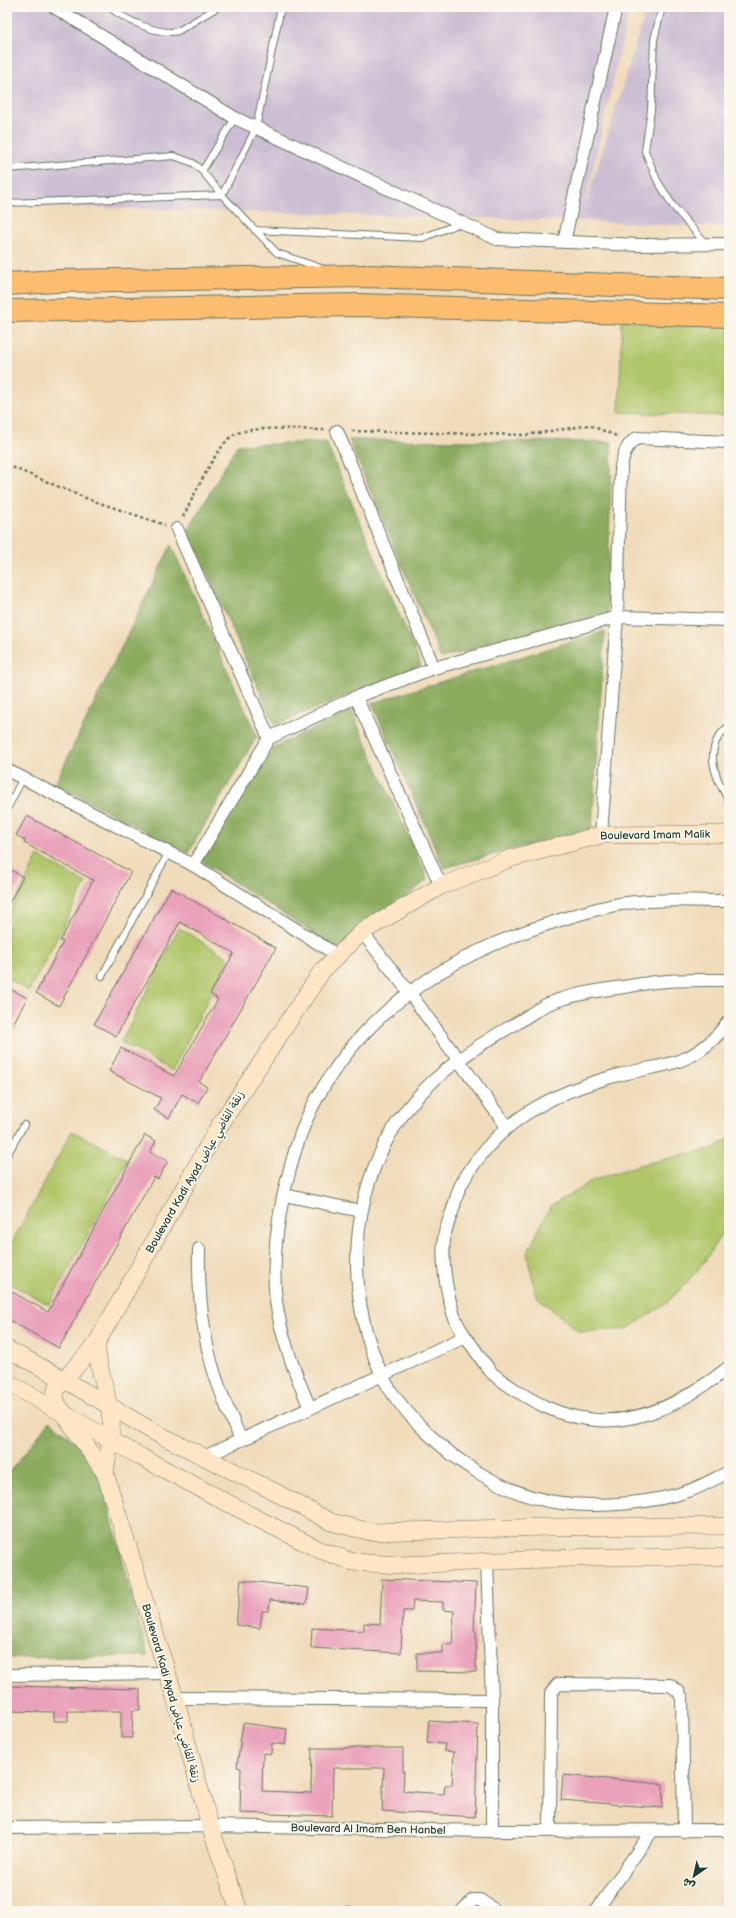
<svg xmlns="http://www.w3.org/2000/svg" width="736" height="1918" font-family="'Balsamiq Sans','Playpen Sans Arabic',sans-serif">
  <style>
    .industrial { fill: #ccbed3 }
    .green { fill: #b1c66a; stroke: #68824f }
    .forest { fill: #8cab5e; stroke: #567449 }
    .building { fill: #eaa2bb }
    .lines { fill: none; stroke-linecap: round; stroke-linejoin: round }
    .lane-casing { stroke: #687463; stroke-width: 8 }
    .street-casing { stroke: #687463; stroke-width: 14 }
    .secondary-casing { stroke: #687463; stroke-width: 18 }
    .highway-casing { stroke: #687463; stroke-width: 24 }
    .path { stroke: #687463; stroke-width: 2.5; stroke-dasharray: 3 3; stroke-linecap: butt }
    .lane { stroke: #fff; stroke-width: 6 }
    .street { stroke: #fff; stroke-width: 12 }
    .secondary { stroke: #fee5c5; stroke-width: 17 }
    .highway { stroke: #fcbd6f; stroke-width: 22 }
    .labels { text-anchor: middle; dominant-baseline: central; stroke-width: 3.5; stroke-linejoin: round; paint-order: stroke }
    .street-label { font-size: 11px; fill: #1f3d34; stroke: #fbf7ec }
  </style>
  <rect width="100%" height="100%" fill="#fbf7ec"/>
  <filter id="ink" filterUnits="userSpaceOnUse"><feTurbulence type="fractalNoise" baseFrequency=".025" numOctaves="2"/><feDisplacementMap in="SourceGraphic" scale="8" xChannelSelector="R" yChannelSelector="G"/><feConvolveMatrix kernelMatrix="1 2 1 2 8 2 1 2 1" color-interpolation-filters="sRGB"/></filter>
  <filter id="wash" filterUnits="userSpaceOnUse"><feTurbulence type="fractalNoise" baseFrequency=".012" numOctaves="4" result="noise"/><feDisplacementMap in="SourceGraphic" scale="16" xChannelSelector="R" yChannelSelector="G"/><feGaussianBlur stdDeviation="0.9" result="paint"/><feColorMatrix in="noise" values="0 0 0 0 0 0 0 0 0 0 0 0 0 0 0 0 0 1.4 0 .05"/><feComposite in="paint" operator="in"/></filter>
  <g filter="url(#wash)">
    <rect width="100%" height="100%" fill="#f0dbba"/>
    <path class="industrial" d="M7 7H630L583 213 647 7H729V227L580 221 7 205Z"/>
    <g class="green">
      <path d="M622 320 729 325V416L619 412Z"/>
      <path d="M38 856 86 883 29 991 7 978V918Z"/>
      <path d="M179 928 229 958 172 1071 121 1042Z"/>
      <path d="M72 1131 128 1160 49 1305 7 1282V1252Z"/>
      <path d="M729 1139V1222L701 1267 668 1302 627 1329 579 1332 536 1296 527 1253 550 1207 591 1181 639 1165 714 1148Z"/>
    </g>
    <g class="forest">
      <path d="M349 440 612 442 607 613 441 658Z"/>
      <path d="M326 442 421 665 275 725 188 531 237 445Z"/>
      <path d="M171 545 257 736 188 853 55 784Z"/>
      <path d="M605 631 592 828 444 868 372 703Z"/>
      <path d="M351 710 428 879 341 951 197 858 275 747Z"/>
      <path d="M50 1421 96 1459 148 1656 7 1658V1475Z"/>
    </g>
    <g id="blocks">
      <g class="building">
        <path d="M27 816 131 872 59 1006 36 993 63 942 60 941 93 880 24 843 25 840 16 835Z"/>
        <path d="M11 870 23 877 7 907V878Z"/>
        <path d="M171 888 276 948 199 1082 207 1087 198 1103 182 1094 169 1118 154 1110 161 1098 109 1071 121 1048 174 1076 218 999 210 994 234 953 180 922 116 1036 94 1024Z"/>
        <path d="M7 987 27 998 7 1035Z"/>
        <path d="M145 1135 156 1141 150 1152 168 1161 158 1179 154 1177 59 1348 7 1319V1289L48 1312Z"/>
        <path d="M382 1579 476 1583 474 1631H476V1672L417 1671V1653H443V1644L452 1645 454 1611 443 1610V1602L413 1601 412 1611H403L401 1653 311 1648 312 1628 364 1631V1623L380 1624Z"/>
        <path d="M241 1580 309 1588 307 1602 306 1604 270 1600 269 1611H262L260 1628 236 1625Z"/>
        <path d="M7 1686 140 1689V1710H133L132 1738H121V1711H68V1721H54V1712L7 1711Z"/>
        <path d="M429 1721 478 1724 475 1817 382 1811 384 1768H333L332 1816 240 1813 241 1768 237 1767 243 1723 287 1729 285 1745 272 1743 271 1754 263 1753 262 1791 311 1793 312 1748H403V1771H404L403 1791 444 1794 445 1785H452L454 1752 444 1751 445 1744 427 1743Z"/>
        <path d="M563 1775 663 1784 662 1808 561 1800Z"/>
      </g>
    </g>
  </g>
  <g filter="url(#ink)">
    <use href="#blocks" fill-opacity="0" stroke="#687463" stroke-width="1"/>
    <g class="lines">
      <g class="lane-casing">
        <g id="lane">
          <path d="M109 7C124 19 158 36 178 31L218 7"/>
          <path d="M662 7 654 40 651 110 645 151 657 180 673 206 706 244"/>
          <path d="M7 169 174 156 193 163 202 171 222 195 277 253 321 268"/>
          <path d="M202 171 235 118"/>
          <path d="M7 203 222 195 256 128 281 7"/>
          <path d="M255 230 422 238 461 223"/>
          <path d="M729 726C702 747 714 776 729 801"/>
          <path d="M7 809 23 778"/>
          <path d="M102 976 169 852"/>
          <path d="M7 1155 24 1125"/>
          <path d="M349 1910V1911"/>
        </g>
      </g>
      <g class="street-casing">
        <g id="street">
          <path d="M54 7 235 118 497 239 639 245 729 244"/>
          <path d="M564 242 616 7"/>
          <path d="M337 431 434 668"/>
          <path d="M177 529 269 738"/>
          <path d="M356 697 441 886"/>
          <path d="M7 770 193 865 337 955"/>
          <path d="M601 835 617 617 621 466C624 454 626 445 637 438L729 442"/>
          <path d="M193 865 269 738 356 697 434 668 617 617 729 620"/>
          <path d="M362 932 409 992 507 1127"/>
          <path d="M729 980C705 980 680 979 656 982 640 984 625 987 609 989 589 992 567 996 548 1004 537 1009 527 1017 517 1023 472 1048 426 1079 397 1123 349 1197 345 1293 381 1373 396 1408 446 1454 479 1473 504 1488 533 1500 562 1503 599 1508 656 1503 691 1490 704 1485 716 1478 729 1472"/>
          <path d="M729 1021C693 1069 667 1062 615 1076 548 1094 495 1123 461 1185 457 1193 455 1203 452 1212 449 1220 445 1230 444 1238 442 1261 446 1288 452 1309 455 1323 465 1337 473 1347 479 1356 485 1365 492 1373 497 1378 503 1381 508 1385 533 1402 557 1415 587 1419 640 1427 689 1399 729 1367"/>
          <path d="M284 1195 361 1211"/>
          <path d="M199 1249C198 1296 203 1345 220 1389 226 1407 234 1423 241 1440"/>
          <path d="M310 1408C295 1374 281 1338 276 1301 272 1266 276 1231 283 1197 291 1163 300 1128 317 1098 368 1006 456 952 554 922 575 915 598 908 620 904 656 898 693 901 729 901"/>
          <path d="M204 1457 465 1337"/>
          <path d="M487 1561 492 1700V1831"/>
          <path d="M7 1675 166 1673"/>
          <path d="M175 1698 492 1700"/>
          <path d="M7 1828 210 1826 492 1831 729 1830"/>
          <path d="M550 1830 551 1693 558 1684 670 1685 678 1691 682 1698 684 1831"/>
          <path d="M462 1911 473 1900H480L496 1911"/>
          <path d="M596 1911 652 1831"/>
        </g>
      </g>
      <g class="secondary-casing">
        <g id="secondary">
          <path d="M96 1344C98 1370 108 1393 111 1419 113 1437 107 1456 105 1473"/>
          <path d="M7 1349 65 1380 154 1432 273 1491 331 1522 371 1532 545 1527 729 1526"/>
          <path d="M7 1382 141 1457 258 1519 320 1550 353 1562 399 1565 598 1557H729"/>
          <path d="M239 1911 210 1826 175 1698 105 1473 58 1405 55 1398 56 1389 96 1344 218 1128 322 971 362 932 441 886 512 858 601 835 729 834"/>
        </g>
      </g>
      <g class="highway-casing">
        <g id="highway">
          <path d="M7 284 57 281 366 276 729 289"/>
          <path d="M7 311 358 305 729 316"/>
        </g>
      </g>
      <g class="path">
        <path d="M352 431 526 435 589 425 619 437"/>
        <path d="M7 465 88 499 165 525"/>
        <path d="M183 517C193 498 218 442 235 434 255 425 302 430 325 430"/>
      </g>
      <use href="#lane" class="lane"/>
      <use href="#street" class="street"/>
      <use href="#secondary" class="secondary"/>
      <use href="#highway" class="highway"/>
    </g>
  </g>
  <g class="labels">
    <g class="street-label">
      <text transform="translate(655 835) rotate(-1)">Boulevard Imam Malik</text>
      <text transform="translate(195 1172) rotate(-60)">Boulevard Kadi Ayad زنقة القاضي عياض</text>
      <text transform="translate(171 1693) rotate(74)">Boulevard Kadi Ayad زنقة القاضي عياض</text>
      <text transform="translate(368 1829) rotate(1)">Boulevard Al Imam Ben Hanbel</text>
    </g>
  </g>
  <rect width="736" height="1918" fill="none" stroke="#fbf7ec" stroke-width="24"/>
  <g transform="translate(694 1876) rotate(214)" stroke="#fbf7ec" stroke-width="3" paint-order="stroke">
  <path d="M0-3L7 15L0 10L-7 15Z" fill="#1f3d34"/>
  <text y="-6" font-size="11" font-weight="bold" text-anchor="middle" fill="#1f3d34">ش</text>
  </g>
</svg>
